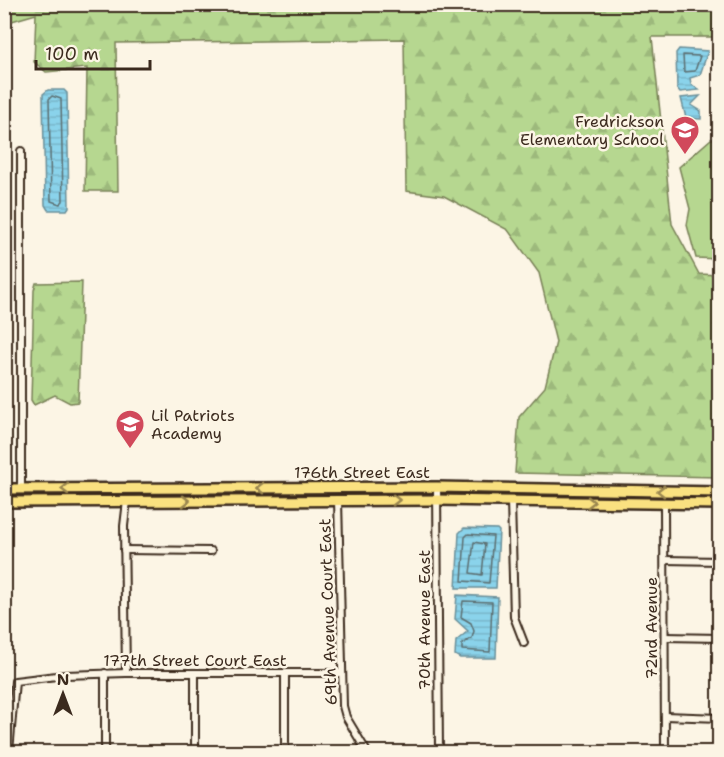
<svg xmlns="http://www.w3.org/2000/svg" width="724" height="757" font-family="'Shantell Sans',sans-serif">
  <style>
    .forest { fill: url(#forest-firs); stroke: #788057; stroke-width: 1.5 }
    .green { fill: #b6d790; stroke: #788057; stroke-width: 1.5 }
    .water { fill: url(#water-rules); stroke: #6a8f99; stroke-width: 1.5 }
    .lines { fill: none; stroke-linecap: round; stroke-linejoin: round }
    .shore { stroke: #5b6e70; stroke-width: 1.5 }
    .minor-casing { stroke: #3b2a1e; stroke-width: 10 }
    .primary-casing { stroke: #3b2a1e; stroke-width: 14 }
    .minor { stroke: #fcf5e5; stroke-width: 6 }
    .primary { stroke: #fae180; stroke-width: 9 }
    .oneway { stroke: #9a864f }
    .labels { text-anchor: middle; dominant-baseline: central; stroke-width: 5; stroke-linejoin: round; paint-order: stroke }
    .poi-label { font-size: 16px; fill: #3b2a1e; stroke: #fcf5e5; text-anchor: end }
    .street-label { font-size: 16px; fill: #3b2a1e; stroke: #fcf5e5 }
  </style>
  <defs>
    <pattern id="forest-firs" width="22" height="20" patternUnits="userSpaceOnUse" patternTransform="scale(1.5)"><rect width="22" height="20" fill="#b6d790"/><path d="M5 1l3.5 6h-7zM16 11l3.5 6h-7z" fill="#9db97c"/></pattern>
    <pattern id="water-rules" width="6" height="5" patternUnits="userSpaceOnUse" patternTransform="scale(1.5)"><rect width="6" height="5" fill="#8ad3eb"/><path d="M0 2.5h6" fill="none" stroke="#78b5c9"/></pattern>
  </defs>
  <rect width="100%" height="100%" fill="#fcf5e5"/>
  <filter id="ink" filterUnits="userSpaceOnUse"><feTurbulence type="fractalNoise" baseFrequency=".0167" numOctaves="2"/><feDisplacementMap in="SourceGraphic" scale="12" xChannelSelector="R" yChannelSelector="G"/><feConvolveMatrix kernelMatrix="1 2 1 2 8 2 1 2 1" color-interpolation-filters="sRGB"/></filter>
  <g filter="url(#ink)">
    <g class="forest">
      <path d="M5 4 719 5V37H652L672 224 699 274 719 275V477L515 473 519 417 545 387 556 342 539 273 508 230 444 196 406 191 404 39 116 43 118 191H85L87 68 46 72 34 62 36 14 5 23Z"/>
      <path d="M82 282 78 402 70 403 55 395 34 405 31 400 34 290 36 283Z"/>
    </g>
    <path class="green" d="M711 139H719V259L696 258 687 225 690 209 679 167Z"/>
    <g class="water">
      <path d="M679 49 708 51 700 75 690 78 691 84 699 90 680 92 677 88 676 53Z"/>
      <path d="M48 90H64L67 93 69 207 67 210H48L45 205 43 94Z"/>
      <path d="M700 96 691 105 701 111V119L686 118 681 98Z"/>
      <path d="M464 528 497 529 499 531 496 588H456L459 533Z"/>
      <path d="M457 595 498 597 496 658H460L455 655 456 641 468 631 455 619Z"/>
    </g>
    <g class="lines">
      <g class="shore">
        <path d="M683 55 700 56 695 71 684 72Z"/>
        <path d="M52 96 61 99 63 201 60 204 51 201 49 99Z"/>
        <path d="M468 534 493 536 489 583 462 581 465 537Z"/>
        <path d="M474 542 485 544 482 575 470 573Z"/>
        <path d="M463 601 492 602 490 652 462 650V644L472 638 474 631 471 623 461 617Z"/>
      </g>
      <g class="minor-casing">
        <g id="minor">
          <path d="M437 487 439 752"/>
          <path d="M21 489V151"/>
          <path d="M338 500 343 706 346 717 367 752"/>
          <path d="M511 501 514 617 524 643"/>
          <path d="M664 503 665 752"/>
          <path d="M124 550 211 551"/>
          <path d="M665 560 720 561"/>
          <path d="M665 637 720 638"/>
          <path d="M105 673V752"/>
          <path d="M126 673 124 526 127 501"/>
          <path d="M195 673V752"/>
          <path d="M285 673V752"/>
          <path d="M665 716 720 718"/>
          <path d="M9 752 15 681 65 675 126 673H340"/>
        </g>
      </g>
      <g class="primary-casing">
        <g id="primary">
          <path d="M4 489 437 487 720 492"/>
          <path d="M4 502 437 500 720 504"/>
        </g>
      </g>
      <use href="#minor" class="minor"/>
      <use href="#primary" class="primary"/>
    </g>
    <defs><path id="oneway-chevron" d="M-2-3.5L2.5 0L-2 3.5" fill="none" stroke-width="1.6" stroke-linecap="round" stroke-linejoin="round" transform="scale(1.5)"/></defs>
    <g class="oneway">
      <use href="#oneway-chevron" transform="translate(260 488) rotate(180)"/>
      <use href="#oneway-chevron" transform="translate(65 489) rotate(180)"/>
      <use href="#oneway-chevron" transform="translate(661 491) rotate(-179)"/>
      <use href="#oneway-chevron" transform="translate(396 500)"/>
      <use href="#oneway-chevron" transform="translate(186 501)"/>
      <use href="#oneway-chevron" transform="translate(591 502) rotate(1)"/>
    </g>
  </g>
  <defs>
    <g id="school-pin" transform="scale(1.5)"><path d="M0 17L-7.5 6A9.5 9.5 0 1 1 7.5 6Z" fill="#d1495b" stroke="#fcf5e5"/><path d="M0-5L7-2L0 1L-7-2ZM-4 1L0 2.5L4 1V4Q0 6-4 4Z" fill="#fff"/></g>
  </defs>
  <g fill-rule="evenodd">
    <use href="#school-pin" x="685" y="130"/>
    <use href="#school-pin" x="130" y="424"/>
  </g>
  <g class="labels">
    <g class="poi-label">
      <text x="664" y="121">Fredrickson<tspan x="664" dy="18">Elementary School</tspan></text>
      <text x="151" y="415" text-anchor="start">Lil Patriots<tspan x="151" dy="18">Academy</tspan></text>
    </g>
    <g class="street-label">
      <text x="362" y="472">176th Street East</text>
      <text transform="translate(328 612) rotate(-92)">69th Avenue Court East</text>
      <text transform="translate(424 620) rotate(-90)">70th Avenue East</text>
      <text transform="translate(651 628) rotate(-90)">72nd Avenue</text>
      <text x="195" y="660">177th Street Court East</text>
    </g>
  </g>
  <rect width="724" height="757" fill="none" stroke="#fcf5e5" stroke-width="24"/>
  <rect x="12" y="12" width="700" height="733" fill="none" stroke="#3b2a1e" stroke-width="2" filter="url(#ink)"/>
  <g transform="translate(63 694)" stroke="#fcf5e5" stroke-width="4.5" paint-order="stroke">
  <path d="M0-4.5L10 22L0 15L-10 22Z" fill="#3b2a1e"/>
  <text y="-9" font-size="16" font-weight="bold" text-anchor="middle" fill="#3b2a1e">N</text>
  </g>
  <path d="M36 60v9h114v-9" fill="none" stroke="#3b2a1e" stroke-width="3"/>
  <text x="45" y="60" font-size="18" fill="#3b2a1e" stroke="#fcf5e5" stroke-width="4.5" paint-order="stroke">100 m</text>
</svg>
